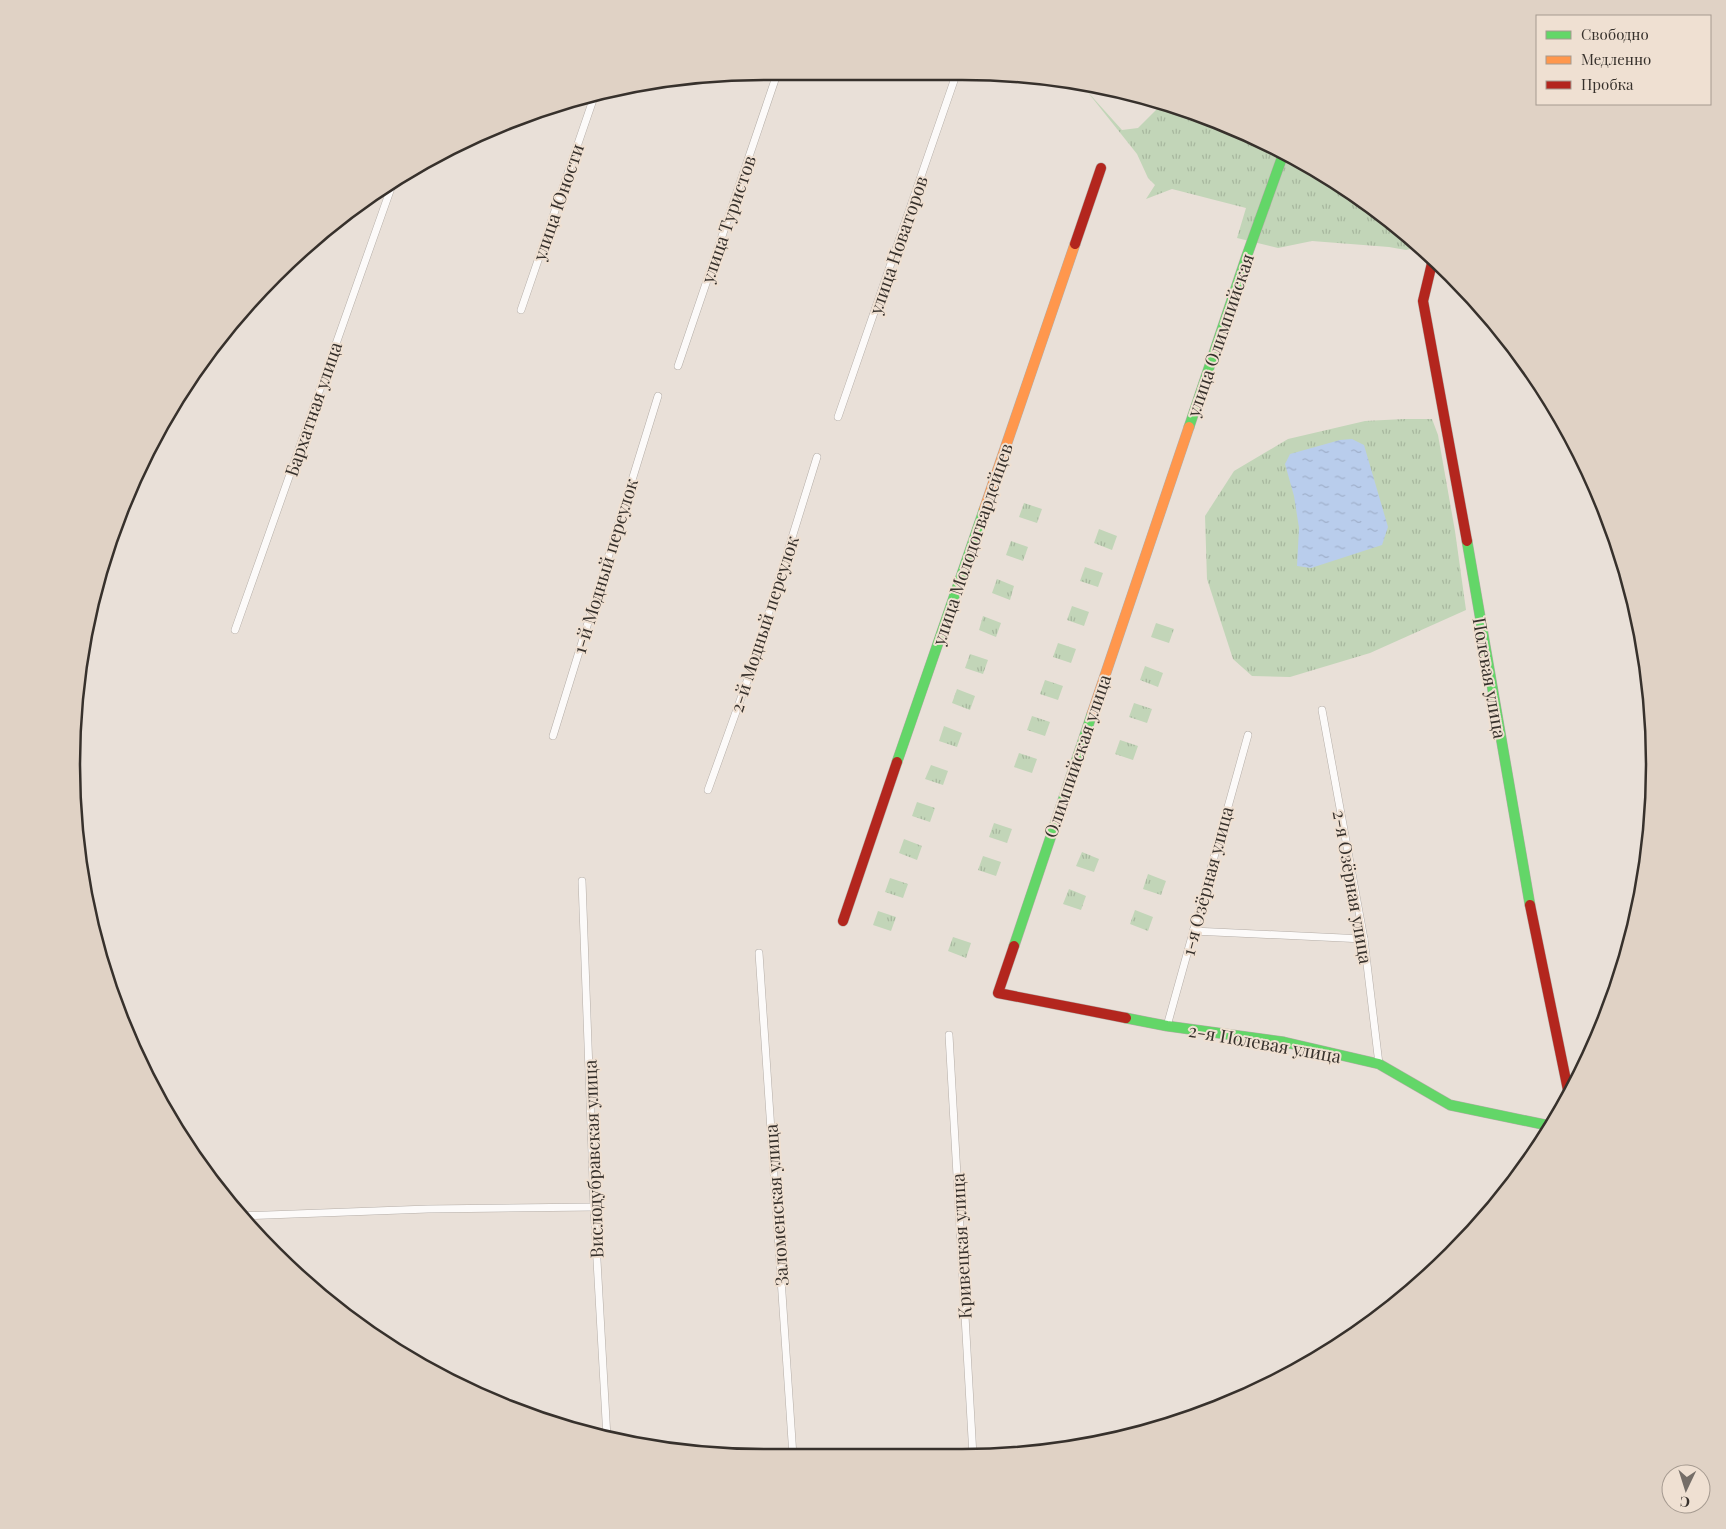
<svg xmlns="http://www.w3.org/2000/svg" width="1726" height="1529" font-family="'Playfair Display',serif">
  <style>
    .grass { fill: url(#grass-tufts) }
    .water { fill: url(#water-ripples) }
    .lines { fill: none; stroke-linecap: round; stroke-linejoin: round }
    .street-casing { stroke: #b4ada7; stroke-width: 8 }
    .fast-casing { stroke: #b4ada7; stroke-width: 11 }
    .slow-casing { stroke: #b4ada7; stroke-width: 11 }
    .jam-casing { stroke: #b4ada7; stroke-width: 11 }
    .street { stroke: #fcfaf9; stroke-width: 7 }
    .fast { stroke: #63d668; stroke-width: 10 }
    .slow { stroke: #ff974d; stroke-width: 10 }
    .jam { stroke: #b3261e; stroke-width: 10 }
    .labels { text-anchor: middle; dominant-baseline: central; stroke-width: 4; stroke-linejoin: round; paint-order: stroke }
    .street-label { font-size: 18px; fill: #37312c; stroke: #efe0d2 }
    .rim { fill: none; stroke: #37312c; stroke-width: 2.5 }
  </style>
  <defs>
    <pattern id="grass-tufts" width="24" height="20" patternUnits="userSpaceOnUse" patternTransform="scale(1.25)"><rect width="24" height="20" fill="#c2d5b8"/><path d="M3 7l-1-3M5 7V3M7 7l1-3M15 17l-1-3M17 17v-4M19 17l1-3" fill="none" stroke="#a7b79e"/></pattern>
    <pattern id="water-ripples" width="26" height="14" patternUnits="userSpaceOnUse" patternTransform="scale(1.25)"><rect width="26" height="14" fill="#b9cdec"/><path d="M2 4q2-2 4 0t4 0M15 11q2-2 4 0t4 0" fill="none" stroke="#a0b0cb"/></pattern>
  </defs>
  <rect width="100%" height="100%" fill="#e9e0d8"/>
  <g class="grass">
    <path d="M1086 90 1122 130 1138 128 1162 104 1227 124 1308 164 1421 246 1406 250 1389 247 1312 241 1278 248 1237 238 1246 208 1172 189 1146 199 1155 185 1148 178 1137 154Z"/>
    <path d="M1404 419H1432L1438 435 1455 531 1466 610 1370 653 1290 677 1252 676 1233 659 1207 579 1205 516 1234 471 1288 439 1365 421Z"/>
    <path d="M1024 503 1042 509 1037 523 1019 517Z"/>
    <path d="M1099 529 1117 536 1112 550 1094 543Z"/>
    <path d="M1011 541 1028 547 1023 561 1006 555Z"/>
    <path d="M1085 567 1103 573 1098 587 1080 581Z"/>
    <path d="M997 579 1014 586 1010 600 992 593Z"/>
    <path d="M1072 606 1089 612 1084 626 1067 620Z"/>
    <path d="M983 616 1001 623 996 637 979 630Z"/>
    <path d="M1156 623 1174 629 1169 643 1151 637Z"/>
    <path d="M1058 643 1076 649 1071 663 1053 657Z"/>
    <path d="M970 654 988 660 983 674 965 668Z"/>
    <path d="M1145 666 1163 673 1158 687 1140 680Z"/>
    <path d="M1045 680 1063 686 1058 700 1040 694Z"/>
    <path d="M957 689 975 696 970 710 952 703Z"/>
    <path d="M1134 703 1152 709 1147 723 1129 717Z"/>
    <path d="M1032 716 1050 722 1045 736 1027 730Z"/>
    <path d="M944 726 962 733 957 747 939 741Z"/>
    <path d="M1120 740 1138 746 1133 760 1115 754Z"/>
    <path d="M1019 753 1037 759 1032 773 1014 767Z"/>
    <path d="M931 765 948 771 943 785 925 779Z"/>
    <path d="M917 802 935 808 930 822 912 816Z"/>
    <path d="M994 823 1012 829 1007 843 989 837Z"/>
    <path d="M904 839 922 846 917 860 899 853Z"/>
    <path d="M1082 852 1099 859 1094 872 1076 866Z"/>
    <path d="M983 856 1001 862 996 876 978 870Z"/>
    <path d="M1148 874 1166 881 1161 895 1143 889Z"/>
    <path d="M890 878 908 884 903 898 885 892Z"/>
    <path d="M1069 889 1086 896 1081 910 1063 904Z"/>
    <path d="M1135 910 1153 917 1148 931 1130 924Z"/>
    <path d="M878 911 896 917 891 931 873 925Z"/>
    <path d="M953 937 971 943 966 958 948 951Z"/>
  </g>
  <path class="water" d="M1352 439 1364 445 1388 527 1382 545 1311 568 1297 566 1299 528 1294 496 1285 464 1290 454 1340 440Z"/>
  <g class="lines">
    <g class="street-casing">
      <g id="street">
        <path d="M521 310 595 94"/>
        <path d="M678 366 778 71"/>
        <path d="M838 417 957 72"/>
        <path d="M235 630 391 188"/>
        <path d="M1322 710 1364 939 1379 1064"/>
        <path d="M553 736 658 396"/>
        <path d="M708 790 750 673 817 457"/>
        <path d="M582 881 594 1207 607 1438"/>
        <path d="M1193 931 1364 939"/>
        <path d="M759 953 793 1456"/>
        <path d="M1167 1026 1248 735"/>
        <path d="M949 1035 973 1456"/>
        <path d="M239 1216 428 1209 594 1207"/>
      </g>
    </g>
    <g class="fast-casing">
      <g id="fast">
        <path d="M1189 427 1246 258 1284 152"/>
        <path d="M1467 541 1530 905"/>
        <path d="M897 762 984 510"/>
        <path d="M1014 946 1092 714"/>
        <path d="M1126 1018 1167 1026 1284 1042 1379 1064 1450 1105 1551 1126"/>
      </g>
    </g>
    <g class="slow-casing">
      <g id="slow">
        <path d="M984 510 1075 244"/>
        <path d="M1092 714 1189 427"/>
      </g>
    </g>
    <g class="jam-casing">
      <g id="jam">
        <path d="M1075 244 1101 168"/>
        <path d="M1433 259 1423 301 1467 541"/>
        <path d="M1530 905 1569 1095"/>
        <path d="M843 921 897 762"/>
        <path d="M1014 946 998 993 1126 1018"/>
      </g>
    </g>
    <use href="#street" class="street"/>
    <use href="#fast" class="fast"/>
    <use href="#slow" class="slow"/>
    <use href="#jam" class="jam"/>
  </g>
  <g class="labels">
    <g class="street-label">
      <text transform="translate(558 202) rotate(-71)">улица Юности</text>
      <text transform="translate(728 219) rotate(-71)">улица Туристов</text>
      <text transform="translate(898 245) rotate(-71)">улица Новаторов</text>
      <text transform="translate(1220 335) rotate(-71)">улица Олимпийская</text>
      <text transform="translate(313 409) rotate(-71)">Бархатная улица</text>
      <text transform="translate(972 544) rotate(-71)">улица Молодогвардейцев</text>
      <text transform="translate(605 566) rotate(-73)">1-й Модный переулок</text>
      <text transform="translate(764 624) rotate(-72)">2-й Модный переулок</text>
      <text transform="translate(1490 678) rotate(80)">Полевая улица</text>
      <text transform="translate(1077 756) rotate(-71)">Олимпийская улица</text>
      <text transform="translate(1207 881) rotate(-75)">1-я Озёрная улица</text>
      <text transform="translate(1353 887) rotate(80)">2-я Озёрная улица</text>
      <text transform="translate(1265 1043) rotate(10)">2-я Полевая улица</text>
      <text transform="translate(593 1159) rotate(-92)">Вислодубравская улица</text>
      <text transform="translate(776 1205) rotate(-94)">Заломенская улица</text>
      <text transform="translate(961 1246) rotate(-93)">Кривецкая улица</text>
    </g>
  </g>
  <path d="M0 0H1726V1529H0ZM764 80H962A684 684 0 0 1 1646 764V765A684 684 0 0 1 962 1449H764A684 684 0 0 1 80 765V764A684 684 0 0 1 764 80Z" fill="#e0d2c5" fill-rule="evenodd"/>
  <path class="rim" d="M764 80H962A684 684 0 0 1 1646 764V765A684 684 0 0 1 962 1449H764A684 684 0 0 1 80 765V764A684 684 0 0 1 764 80Z"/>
  <rect x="1536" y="15" width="175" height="90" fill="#efe0d2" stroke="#a59a90"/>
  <rect x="1546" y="31" width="25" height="8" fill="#63d668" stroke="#a59a90"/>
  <text x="1581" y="40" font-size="15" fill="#37312c">Свободно</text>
  <rect x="1546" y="56" width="25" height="8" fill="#ff974d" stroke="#a59a90"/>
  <text x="1581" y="65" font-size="15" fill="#37312c">Медленно</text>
  <rect x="1546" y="81" width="25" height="8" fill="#b3261e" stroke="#a59a90"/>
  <text x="1581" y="90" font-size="15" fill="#37312c">Пробка</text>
  <g transform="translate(1686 1489) rotate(184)"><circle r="24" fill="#efe0d2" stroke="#a59a90"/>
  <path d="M0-4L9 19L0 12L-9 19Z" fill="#756e68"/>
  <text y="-8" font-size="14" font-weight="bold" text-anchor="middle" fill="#37312c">С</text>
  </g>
</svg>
